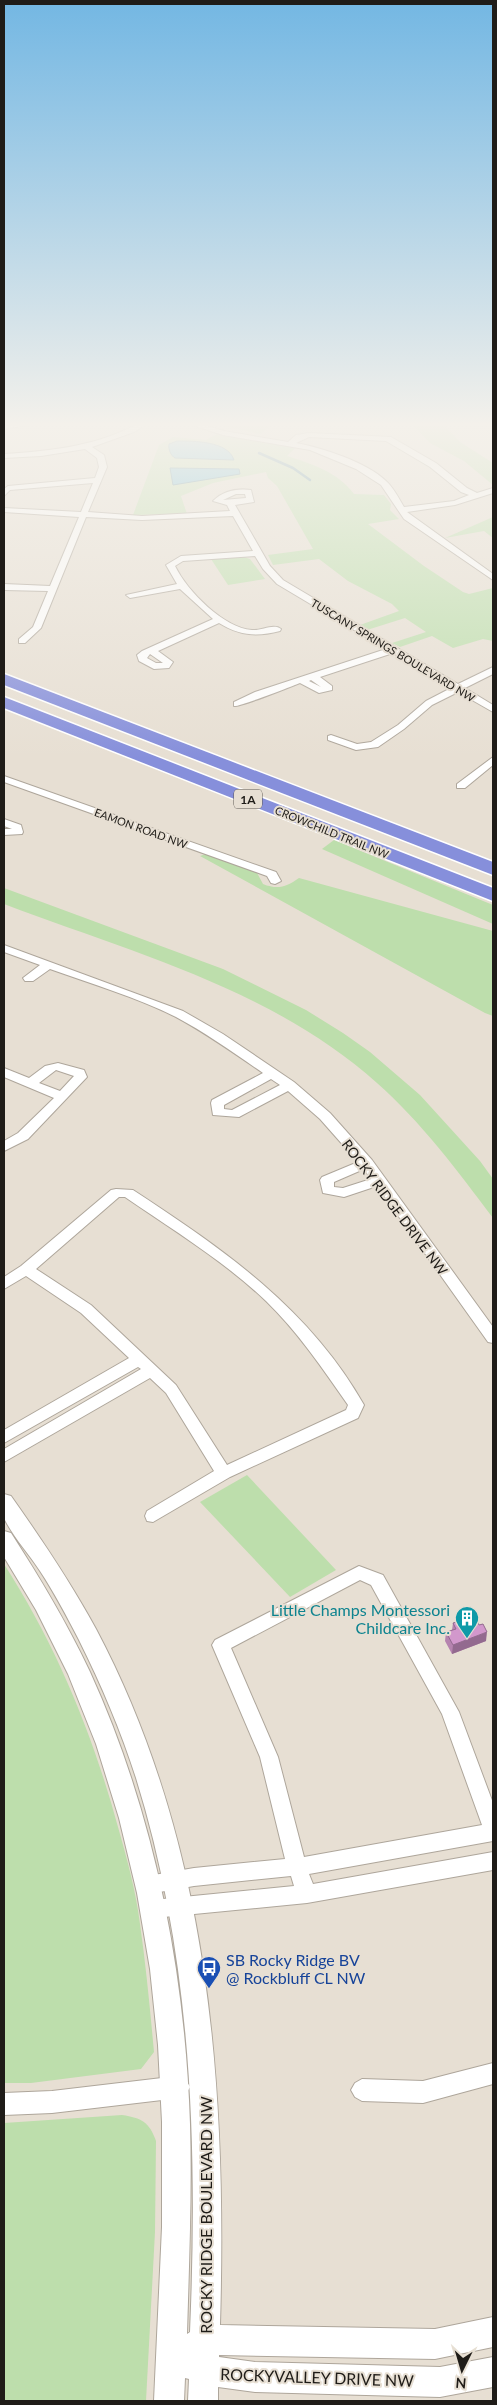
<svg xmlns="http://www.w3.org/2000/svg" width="497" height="2405" font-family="Lato,sans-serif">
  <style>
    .green { fill: #bddeac }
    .water { fill: #63bcdc; stroke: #4f8ca1 }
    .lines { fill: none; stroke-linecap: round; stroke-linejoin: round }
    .stream { stroke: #4f8ca1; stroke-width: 2.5 }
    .minor-casing { stroke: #aea69b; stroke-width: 2 }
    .tertiary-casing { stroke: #aea69b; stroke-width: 2 }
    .motorway-casing { stroke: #fff; stroke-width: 3 }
    .minor { fill: #fff; fill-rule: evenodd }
    .tertiary { fill: #fff; fill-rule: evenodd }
    .motorway { fill: #868fdb; fill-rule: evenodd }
    .wall { fill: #b583af }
    .shaded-wall { fill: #936a8f }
    .building { fill: #d298cc; stroke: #936a8f }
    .labels { text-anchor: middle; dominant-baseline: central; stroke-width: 4; stroke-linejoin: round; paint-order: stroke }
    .far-street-label { font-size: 11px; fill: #1f1c18; stroke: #e7dfd3 }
    .shield { fill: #e7dfd3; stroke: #5b5650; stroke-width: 1 }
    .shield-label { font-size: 12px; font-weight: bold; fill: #1f1c18 }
    .street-label { font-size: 14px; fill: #1f1c18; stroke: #e7dfd3 }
    .near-culture-label { font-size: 16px; fill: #0d838f; stroke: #e7dfd3; text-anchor: end }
    .near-transit-label { font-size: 16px; fill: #164399; stroke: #e7dfd3; text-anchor: start }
    .near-street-label { font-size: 16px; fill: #1f1c18; stroke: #e7dfd3 }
  </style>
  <rect width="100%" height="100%" fill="#e7dfd3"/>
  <g class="green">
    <path d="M229 421H276L260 434 219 425Z"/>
    <path d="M308 421H493V427L445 426 460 442 493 463V485L464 461 430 443 412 424Z"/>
    <path d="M217 434 296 447 287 456C312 464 338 472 354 494L384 495 391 504 390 510 399 519 368 524 424 566 463 592 469 594 493 588V641L483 639 453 648 432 636 400 647 392 643 426 632 405 618 367 630 360 625 399 611 392 604 348 581 319 559 273 565 268 555 313 549 277 486 268 478 266 472 213 483 181 496 187 514 133 515 159 445 173 437 206 440Z"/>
    <path d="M493 517V538L484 531 445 538Z"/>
    <path d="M241 556 250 559 265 579 228 585 211 559Z"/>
    <path d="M334 840 493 905V924L322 849Z"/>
    <path d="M206 854 256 871 263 884C278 890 286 887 299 878L493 931V1016L485 1013 200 856Z"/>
    <path d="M4 888 223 969 306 1010 343 1033 370 1052 420 1095 480 1161 493 1179V1218C457 1170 422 1123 377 1083 272 989 133 953 4 904Z"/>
    <path d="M247 1475 336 1570 290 1597 200 1502Z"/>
    <path d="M4 1564C57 1647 92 1732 118 1827 127 1859 136 1891 140 1924 146 1966 150 2009 154 2052L141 2069 31 2083H4Z"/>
    <path d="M122 2115C142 2118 149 2122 156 2141L155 2232 146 2401H4V2123Z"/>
  </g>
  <g class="water">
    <path d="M177 441C194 441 228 441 234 460L175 458C171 456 168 449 169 444Z"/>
    <path d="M170 468 239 469 240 474 173 485Z"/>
  </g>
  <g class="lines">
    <g class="stream">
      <path d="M252 421 253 424"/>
      <path d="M259 453 293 468 310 480"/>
    </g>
    <g class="minor-casing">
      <g id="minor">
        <path d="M34 421H53L4 429V425Z"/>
        <path d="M143 421H152L134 432 92 447 104 455 107 467 88 512 142 516 230 511 227 505 213 501C223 491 237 488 251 490L254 502 235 505 270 566 283 580 458 684 493 667V674L465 688 493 705V712L458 692 432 705 404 729 378 747 356 750 328 740V736L331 735 357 744 371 742 398 725 426 701 451 688 393 653 320 677 332 686V690L319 693 300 683C290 687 239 707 234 706V702L255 692 386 649 277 584 263 569 255 556 183 561 175 566C187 591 224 628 252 630 261 631 274 623 281 629L280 631C257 637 240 636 219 623L158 651 173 662 169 668 154 669 139 661 137 655 142 651 213 619 180 589 130 598 126 595 177 584 166 565 181 556 253 551 233 516 142 520 86 517 41 628 25 643H19V639L33 627 48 591 4 590V584L50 586 79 517 4 512V508L81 512 93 483 10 490 4 496V489L8 486 95 478 99 467 97 458 85 449 41 456 4 458V454C53 451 99 446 143 421ZM236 494H245L246 498 223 500ZM150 654 163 663H156L147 658ZM311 680 321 687 309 681Z"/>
        <path d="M180 421H191L224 431 288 442 296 435 309 433 391 437 436 463 467 488 477 493 493 488V493L455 505 407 512 493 574V580L404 519 381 485 356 469 310 450 223 435ZM309 437 386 441 430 467 461 492 469 495 454 501 404 507C399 499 394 488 386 481 366 462 323 448 296 443Z"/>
        <path d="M493 757V765L465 788H457V784Z"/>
        <path d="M4 776 276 872 281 881 275 884 271 883 267 876 4 782Z"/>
        <path d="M4 819 21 825 23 832 22 834 4 835V829H12L4 826Z"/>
        <path d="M4 945 183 1011 223 1034 294 1082 330 1113 372 1160 493 1327V1343L488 1342 377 1186 344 1197 323 1193 320 1180 322 1177 358 1162 320 1119 288 1091 239 1117 213 1115 211 1103 212 1100 263 1073C234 1053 206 1033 176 1017 136 997 92 984 50 969L33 981H25L23 978 40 965 4 952ZM271 1079 280 1085 232 1110 224 1109V1105ZM364 1169 371 1179 343 1188 334 1187V1182Z"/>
        <path d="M58 1063 84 1070 87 1077 28 1139 4 1151V1141L18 1133 54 1098 4 1077V1068L29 1078 45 1066ZM56 1070 74 1076 60 1091 39 1083Z"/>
        <path d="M116 1189 133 1190C223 1249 309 1308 364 1405L358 1418 230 1477 153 1522 147 1521 145 1516 147 1511 214 1471 166 1393 150 1378 4 1462V1449L141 1369 138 1367 4 1443V1430L129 1358 81 1313 26 1276 4 1289V1277L21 1266 111 1190ZM119 1197H125C173 1230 224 1261 266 1301 298 1332 323 1369 348 1405L346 1410 227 1465 176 1385 91 1305 36 1269Z"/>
        <path d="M359 1566 383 1575 459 1712 493 1803V1841L309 1874 313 1884 493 1852V1870L307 1903 153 1918 146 1916 143 1909 146 1902 153 1900 294 1886 291 1876 194 1886 148 1894 141 1891 138 1885 141 1879 148 1876 194 1868 285 1859 260 1757 212 1645 215 1640ZM360 1580 371 1585 442 1714 482 1825 304 1857 278 1757 231 1648Z"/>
        <path d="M493 2063V2084L423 2103 362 2101 355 2097 351 2090 355 2083 362 2079 423 2081Z"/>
        <path d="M179 2076 186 2080 190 2087 186 2094 179 2098 52 2113 4 2115V2093L52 2091Z"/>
      </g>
    </g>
    <g class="tertiary-casing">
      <path id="tertiary" d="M4 1494 11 1496C42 1540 71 1583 96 1629 210 1844 227 2088 220 2325L435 2329 493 2317V2347L435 2359 219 2355V2357L255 2362 440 2367 493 2357V2387L440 2397 255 2392 218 2387V2401H188L189 2379 185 2378 184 2401H154L162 2227V2122L158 2045 150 1969 137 1893 119 1818 96 1744 68 1674 36 1610 4 1557V1531L11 1533C40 1578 67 1623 90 1672 154 1812 185 1970 190 2124 192 2194 189 2264 187 2334L190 2332C198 2145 192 1958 136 1778 121 1731 101 1684 79 1640 67 1617 54 1592 40 1571 29 1554 14 1538 5 1520 2 1513 4 1501 4 1494Z"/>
    </g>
    <g class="motorway-casing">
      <g id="motorway">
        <path d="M4 674 493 862V875L4 685Z"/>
        <path d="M4 697 493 888V901L4 708Z"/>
      </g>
    </g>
    <use href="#minor" class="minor"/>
    <use href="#tertiary" class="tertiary"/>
    <use href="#motorway" class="motorway"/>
  </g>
  <path class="wall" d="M453 1623 486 1641 452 1654 445 1641 446 1632 452 1630Z"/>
  <path class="shaded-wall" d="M487 1632 486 1641 452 1654 453 1645Z"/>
  <path class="building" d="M475 1617 479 1625 483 1624 487 1632 453 1645 446 1632 456 1629 453 1623Z"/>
  <linearGradient id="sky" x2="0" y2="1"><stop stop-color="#73b7e3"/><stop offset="0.56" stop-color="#f4f1eb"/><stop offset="1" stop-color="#f4f1eb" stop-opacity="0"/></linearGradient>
  <rect width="497" height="758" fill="url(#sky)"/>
  <defs>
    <g id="building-pin" transform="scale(1.25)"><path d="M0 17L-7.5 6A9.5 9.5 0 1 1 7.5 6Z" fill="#0f9aa8" stroke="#e7dfd3"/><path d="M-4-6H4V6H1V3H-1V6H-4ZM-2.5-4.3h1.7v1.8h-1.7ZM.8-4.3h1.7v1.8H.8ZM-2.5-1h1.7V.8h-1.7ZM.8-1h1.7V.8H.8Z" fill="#fff"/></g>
    <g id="bus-pin" transform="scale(1.25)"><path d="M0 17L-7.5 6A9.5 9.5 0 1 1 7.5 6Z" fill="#1a4fb4" stroke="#e7dfd3"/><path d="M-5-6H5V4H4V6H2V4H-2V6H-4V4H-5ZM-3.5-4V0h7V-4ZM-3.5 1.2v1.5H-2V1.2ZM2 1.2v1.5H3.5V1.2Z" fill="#fff"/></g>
  </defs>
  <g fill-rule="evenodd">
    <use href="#building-pin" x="467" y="1618"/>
    <use href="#bus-pin" x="209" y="1968"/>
  </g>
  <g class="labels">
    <g class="far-street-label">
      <text transform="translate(393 650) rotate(31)">TUSCANY SPRINGS BOULEVARD NW</text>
      <text transform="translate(141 828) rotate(20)">EAMON ROAD NW</text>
      <text transform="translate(332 832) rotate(22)">CROWCHILD TRAIL NW</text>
    </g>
    <rect class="shield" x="234" y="789.5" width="28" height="19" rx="4"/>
    <g class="shield-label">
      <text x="248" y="799">1A</text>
    </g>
    <g class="street-label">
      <text transform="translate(395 1207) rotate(53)">ROCKY RIDGE DRIVE NW</text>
    </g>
    <g class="near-culture-label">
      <text x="450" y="1609">Little Champs Montessori<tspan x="450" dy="18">Childcare Inc.</tspan></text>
    </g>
    <g class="near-transit-label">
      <text x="226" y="1959">SB Rocky Ridge BV<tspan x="226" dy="18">@ Rockbluff CL NW</tspan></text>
    </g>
    <g class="near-street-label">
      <text transform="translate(205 2215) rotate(-90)">ROCKY RIDGE BOULEVARD NW</text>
      <text transform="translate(317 2377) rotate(2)">ROCKYVALLEY DRIVE NW</text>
    </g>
  </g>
  <rect width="497" height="2405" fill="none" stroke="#1f1c18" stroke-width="10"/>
  <g transform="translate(462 2370) rotate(185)" stroke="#e7dfd3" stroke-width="4" paint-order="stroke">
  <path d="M0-4L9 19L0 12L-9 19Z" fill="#1f1c18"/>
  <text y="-8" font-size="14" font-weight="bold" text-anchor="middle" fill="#1f1c18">N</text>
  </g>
</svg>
